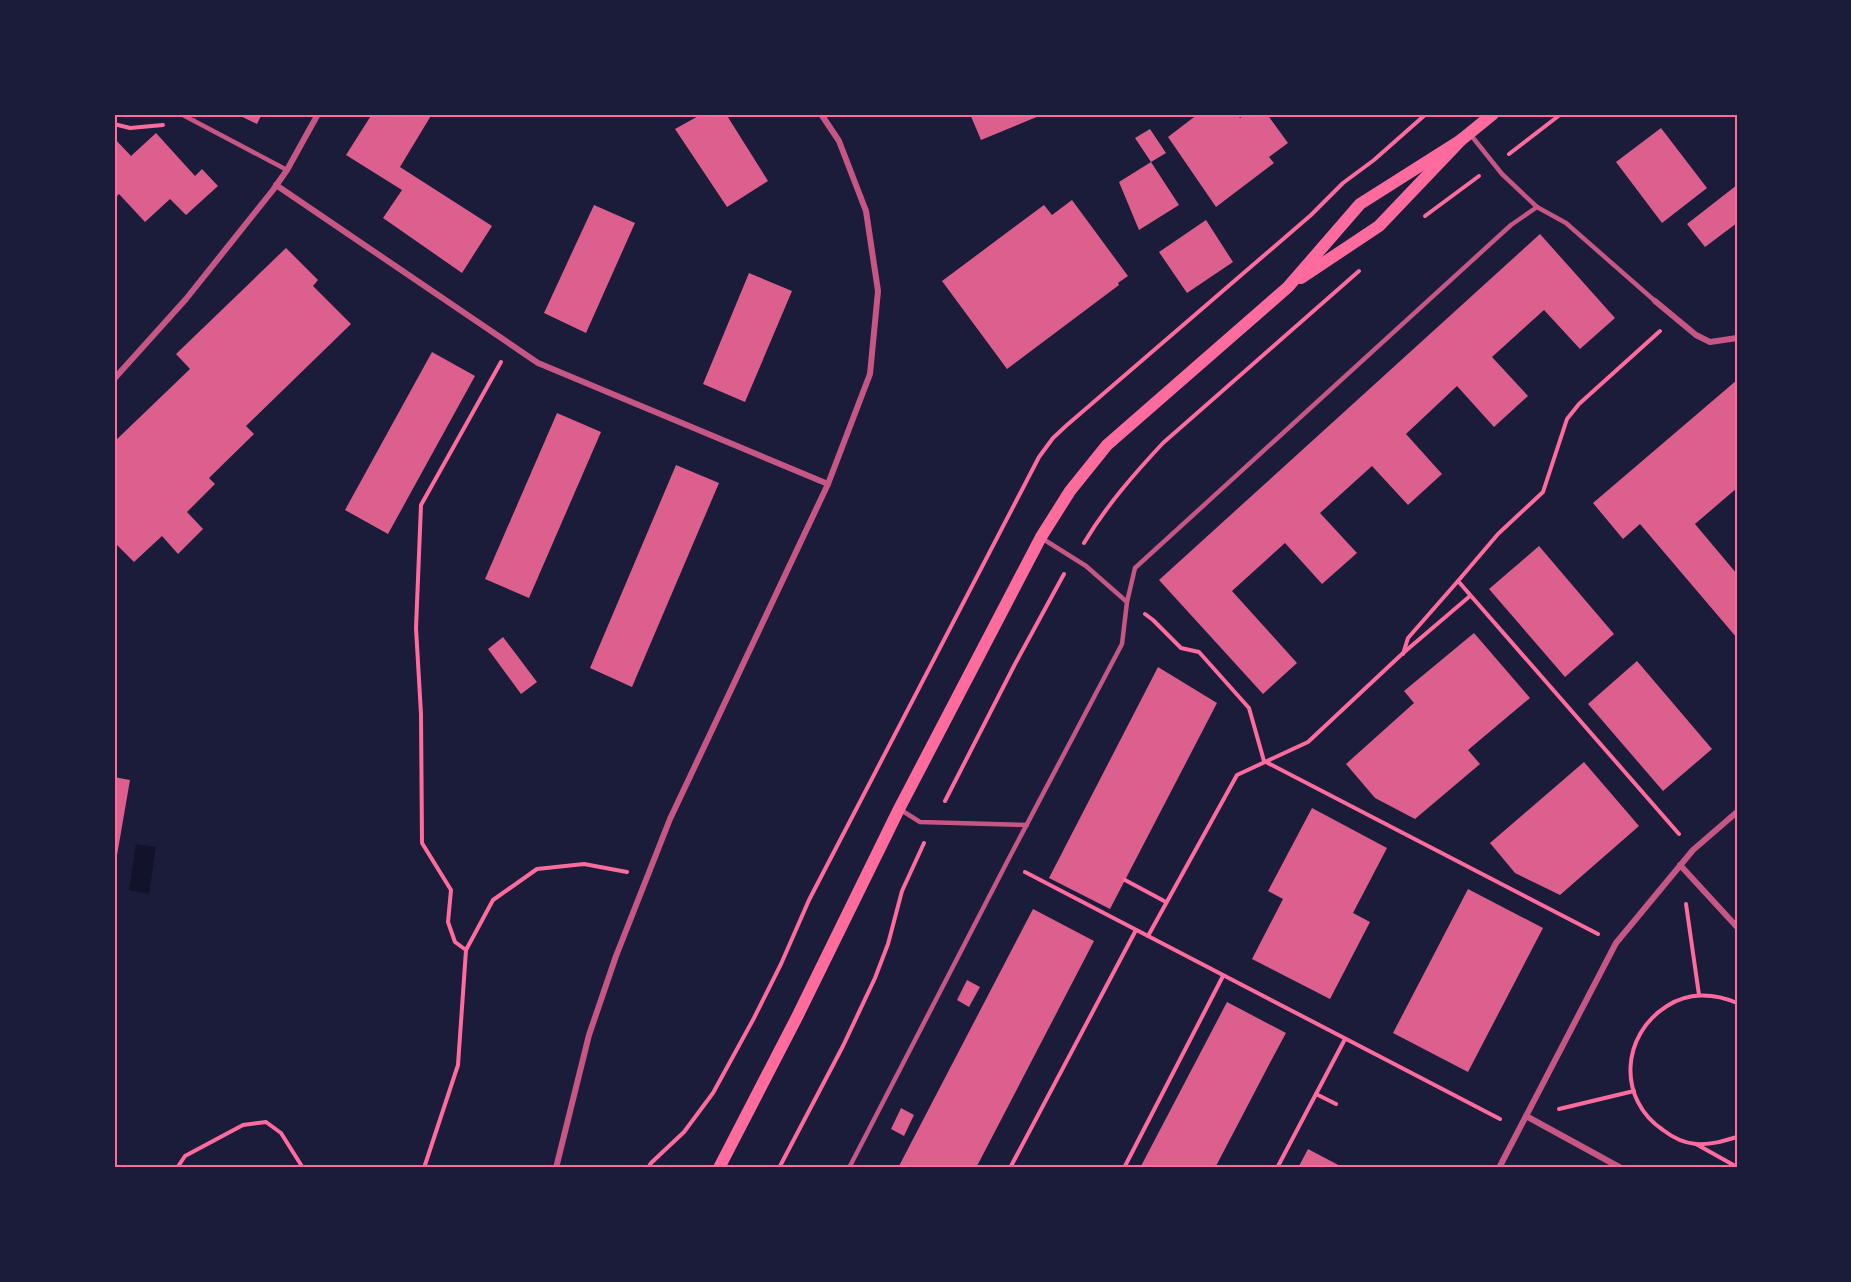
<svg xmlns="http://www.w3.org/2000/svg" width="1851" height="1282" font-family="'DM Sans',sans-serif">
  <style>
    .water { fill: #12122b }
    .building { fill: #dd5f8e }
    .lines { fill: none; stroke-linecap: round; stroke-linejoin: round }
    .path { stroke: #ff6b9d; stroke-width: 4 }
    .service { stroke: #c65784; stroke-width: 4.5 }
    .minor { stroke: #c65784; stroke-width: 6 }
    .secondary { stroke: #ff6b9d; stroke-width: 12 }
    .neatline { fill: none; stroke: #ff6b9d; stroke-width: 2 }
  </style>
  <rect width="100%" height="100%" fill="#1b1b3a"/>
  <path class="water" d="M136 844 156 847 149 894 129 890Z"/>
  <g class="building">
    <path d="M236 114H262L257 124Z"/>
    <path d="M372 114H432L400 167 492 226 462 273 383 218 402 190 346 155Z"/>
    <path d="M702 114H726L768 181 727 207 675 129Z"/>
    <path d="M970 114H1044L981 140Z"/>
    <path d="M1198 114H1237L1240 118 1246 114H1267L1288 143 1269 157 1274 163 1216 207 1168 137Z"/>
    <path d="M1661 128 1707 188 1662 223 1616 162Z"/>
    <path d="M1150 129 1166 153 1151 162 1179 205 1139 230 1119 182 1151 162 1135 138Z"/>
    <path d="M156 133 195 176 202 169 218 186 186 215 170 199 145 222 119 194 114 199V138L131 156Z"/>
    <path d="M1737 185V223L1705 247 1687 224Z"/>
    <path d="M1072 200 1128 276 1118 283 1119 285 1007 369 942 281 1044 205 1052 215Z"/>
    <path d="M594 205 635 223 586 333 544 313Z"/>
    <path d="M1206 220 1233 262 1187 293 1159 252Z"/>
    <path d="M1540 234 1615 318 1580 349 1544 310 1492 357 1528 396 1494 427 1457 386 1406 434 1442 474 1408 505 1372 466 1320 513 1357 553 1322 584 1285 543 1232 591 1297 663 1263 694 1159 580Z"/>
    <path d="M286 248 318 280 313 286 351 324 246 426 254 434 209 478 215 484 187 512 203 529 178 554 162 536 134 562 114 542V442L190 369 176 354Z"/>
    <path d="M749 273 792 291 745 402 703 384Z"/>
    <path d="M432 352 475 376 388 534 345 510Z"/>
    <path d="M1737 380V488L1695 524 1737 574V638L1640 524 1623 539 1593 503Z"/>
    <path d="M557 413 601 432 529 598 485 579Z"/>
    <path d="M676 465 719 483 632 687 590 668Z"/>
    <path d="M1539 546 1614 634 1565 677 1489 589Z"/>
    <path d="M1474 633 1530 698 1468 750 1480 764 1415 819 1375 798 1346 764 1414 703 1404 691Z"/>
    <path d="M503 637 537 682 521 694 488 649Z"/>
    <path d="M1637 661 1712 749 1663 791 1588 704Z"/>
    <path d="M1158 667 1217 703 1110 909 1049 878Z"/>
    <path d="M1584 762 1639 826 1560 895 1515 873 1490 843Z"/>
    <path d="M114 777 130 780 115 867H114Z"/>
    <path d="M1312 808 1387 848 1353 913 1370 922 1330 999 1252 959 1283 899 1268 891Z"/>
    <path d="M1468 889 1543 928 1468 1072 1393 1033Z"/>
    <path d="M1033 909 1094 941 976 1168H903L899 1166Z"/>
    <path d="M967 980 980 987 969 1007 957 1000Z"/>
    <path d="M1227 1002 1286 1033 1272 1059 1215 1168H1140Z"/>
    <path d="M901 1108 914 1115 904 1136 891 1129Z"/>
    <path d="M1308 1149 1344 1168H1298Z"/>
  </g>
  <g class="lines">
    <g class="path">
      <path d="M114 124 130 128 163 125"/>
      <path d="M1509 154 1561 114"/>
      <path d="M1425 216 1479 176"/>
      <path d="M1660 331 1579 404 1567 419 1543 492 1498 534 1458 581 1679 834"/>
      <path d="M1084 543C1106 506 1134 474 1163 443L1359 271"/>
      <path d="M1145 614 1153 620 1181 648 1199 652 1249 708 1264 761 1598 934"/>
      <path d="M1403 654 1408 638 1458 581"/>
      <path d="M945 801 1015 664 1064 574"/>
      <path d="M1025 872 1500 1119"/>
      <path d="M1125 880 1166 902"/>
      <path d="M1686 904 1699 995"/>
      <path d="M1148 936 1237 775 1308 742 1402 654 1470 596"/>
      <path d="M466 950 455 942 448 922 451 890 422 843 421 714 416 628 421 505 501 362"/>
      <path d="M1737 1003C1714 993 1688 992 1667 1006 1621 1035 1617 1099 1663 1130 1672 1137 1684 1143 1696 1144 1711 1145 1724 1141 1737 1137"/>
      <path d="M1316 1094 1336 1104"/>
      <path d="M1559 1109 1634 1091"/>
      <path d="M1696 1144 1737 1167"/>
      <path d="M177 1168 185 1156 243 1125 266 1122 281 1133 303 1168"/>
      <path d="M424 1168 458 1065 466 950 493 900 537 869 584 864 627 872"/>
      <path d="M648 1168 651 1163 684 1132 713 1093 754 1018 781 964 809 900 1039 457 1053 438 1067 425 1311 215 1343 183 1374 160 1426 114"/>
      <path d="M779 1168 843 1046 875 978 888 944 902 891 924 843"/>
      <path d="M1010 1168 1136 930"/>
      <path d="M1124 1168 1223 976"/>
      <path d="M1277 1168 1345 1039"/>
    </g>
    <g class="service">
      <path d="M181 114 287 170"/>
      <path d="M1470 134 1502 174 1537 207"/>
      <path d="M1043 539 1086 566 1127 602"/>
      <path d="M901 810 920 822 1027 825"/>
      <path d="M849 1168 1007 862 1122 644 1127 602 1135 568 1511 225 1537 207 1566 223 1655 301"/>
    </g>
    <g class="minor">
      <path d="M276 185 538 363 828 484"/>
      <path d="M1655 301 1696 335 1710 342 1737 338"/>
      <path d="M114 379 186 299 273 190 287 170 318 114"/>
      <path d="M1680 865 1737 927"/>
      <path d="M1526 1116 1621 1168"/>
      <path d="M556 1168 589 1035 616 956 670 819 828 484 870 374 878 291 866 211 839 141 821 114"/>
      <path d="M1499 1168 1616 943 1693 850 1737 812"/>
    </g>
    <g class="secondary">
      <path d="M1301 278 1379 226 1461 140 1493 114"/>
      <path d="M719 1168 797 1017 899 809 1041 537 1070 491 1107 445 1288 287 1360 204 1461 140"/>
    </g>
  </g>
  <rect width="1851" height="1282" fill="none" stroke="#1b1b3a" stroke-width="231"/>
  <rect x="116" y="116" width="1620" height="1050" class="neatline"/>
</svg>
